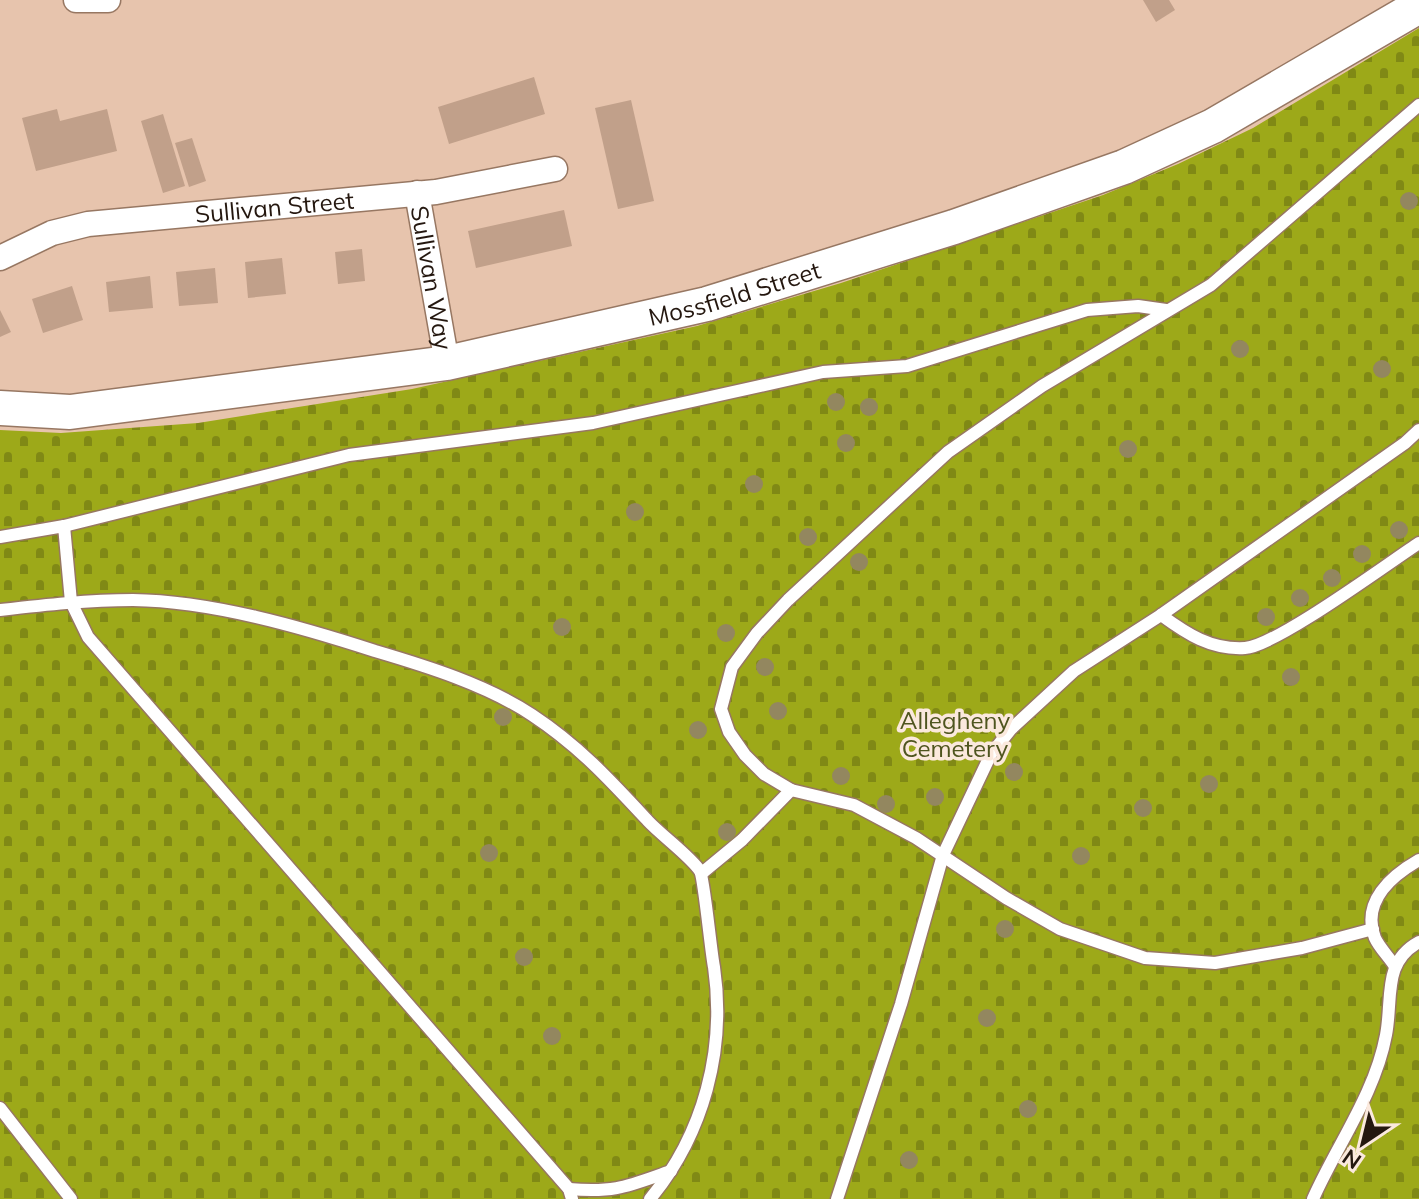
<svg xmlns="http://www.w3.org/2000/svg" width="1419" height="1199" font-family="Mulish,sans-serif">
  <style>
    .cemetery { fill: url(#cemetery-stones) }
    .building { fill: #c1a08a }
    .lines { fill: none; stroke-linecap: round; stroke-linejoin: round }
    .lane-casing { stroke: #977762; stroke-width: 15 }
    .street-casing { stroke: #977762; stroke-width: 27 }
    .secondary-casing { stroke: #977762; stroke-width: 37 }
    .lane { stroke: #fff; stroke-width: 12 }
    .street { stroke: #fff; stroke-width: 24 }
    .secondary { stroke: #fff; stroke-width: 34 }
    .tree { fill: #93875f }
    .labels { text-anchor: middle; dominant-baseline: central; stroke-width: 7; stroke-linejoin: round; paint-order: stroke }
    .street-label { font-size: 24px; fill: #24170f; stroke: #fbe9dd }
    .park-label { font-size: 24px; fill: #4f551f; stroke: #fbe9dd }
  </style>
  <defs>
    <pattern id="cemetery-stones" width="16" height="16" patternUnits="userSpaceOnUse" patternTransform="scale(2)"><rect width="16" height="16" fill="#9da919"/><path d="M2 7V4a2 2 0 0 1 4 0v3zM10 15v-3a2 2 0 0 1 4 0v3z" fill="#808915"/></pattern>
  </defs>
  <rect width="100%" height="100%" fill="#e7c4ad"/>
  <path class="cemetery" d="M1419 28V1199H0V430L61 433 198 423 412 389 697 326 841 283 1103 195 1178 164 1253 128Z"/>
  <g class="building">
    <path d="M1143 0H1169L1175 10 1156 22Z"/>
    <path d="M534 77 545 114 449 144 438 107Z"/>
    <path d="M631 100 654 201 618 209 595 108Z"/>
    <path d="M57 109 60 121 107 109 117 151 36 171 22 118Z"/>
    <path d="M163 114 185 186 163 193 141 121Z"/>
    <path d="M192 138 206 181 189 187 175 143Z"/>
    <path d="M564 210 572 246 476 268 468 231Z"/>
    <path d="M362 249 365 281 338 284 335 252Z"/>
    <path d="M282 258 286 294 248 298 245 262Z"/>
    <path d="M215 268 218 303 179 306 176 272Z"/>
    <path d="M150 276 153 308 109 312 106 282Z"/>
    <path d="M72 286 83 320 43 333 32 299Z"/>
    <path d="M0 310 11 332 0 337Z"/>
  </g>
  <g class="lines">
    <g class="lane-casing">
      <g id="lane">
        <path d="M64 526 349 455 593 423 823 372 907 366 1087 310 1138 306 1166 310"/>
        <path d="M0 537 64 526 71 602 88 637 569 1189 572 1199"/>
        <path d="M0 610C44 605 88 600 133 600 211 601 301 627 375 651 426 666 487 685 532 715 579 746 610 780 648 821 661 835 691 857 700 871 704 878 711 953 714 967 726 1049 704 1134 650 1199"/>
        <path d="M1161 615C1187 634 1211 650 1245 648 1276 646 1387 564 1419 543"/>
        <path d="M791 790 764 774 745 755 729 732 721 709 732 667 757 633 788 600 948 452 1042 386 1211 285 1419 105"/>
        <path d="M702 873 742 840 791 790 854 805 916 838 1006 898 1060 929 1145 958 1215 963 1302 948 1373 929"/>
        <path d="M1394 965C1388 956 1379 947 1375 938 1361 902 1391 876 1419 860"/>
        <path d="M0 1108 71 1199"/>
        <path d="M569 1189C616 1193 628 1186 671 1171"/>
        <path d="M837 1199 901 1004 943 855 991 754 1011 729 1074 671 1161 615 1405 443 1419 430"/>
        <path d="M1313 1199C1337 1145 1375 1094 1386 1035 1393 999 1382 962 1419 942"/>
      </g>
    </g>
    <g class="street-casing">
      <g id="street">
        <path d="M76 0H108"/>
        <path id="s1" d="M417 193 447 363"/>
        <path id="s2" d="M0 258 52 233 88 224 436 192 555 169"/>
      </g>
    </g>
    <g class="secondary-casing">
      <g id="secondary">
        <path id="s3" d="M0 408 70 412 447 363 707 304 954 227 1124 167 1213 126 1419 6"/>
      </g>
    </g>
    <use href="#lane" class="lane"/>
    <use href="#street" class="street"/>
    <use href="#secondary" class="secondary"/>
  </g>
  <g class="tree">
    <circle cx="1409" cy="201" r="9"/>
    <circle cx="1240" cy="349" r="9"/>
    <circle cx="1382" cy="369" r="9"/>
    <circle cx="836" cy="402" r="9"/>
    <circle cx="869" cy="407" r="9"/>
    <circle cx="846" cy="443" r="9"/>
    <circle cx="1128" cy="449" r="9"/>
    <circle cx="754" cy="484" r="9"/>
    <circle cx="635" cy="512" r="9"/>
    <circle cx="1399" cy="530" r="9"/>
    <circle cx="808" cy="537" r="9"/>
    <circle cx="1362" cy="554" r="9"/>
    <circle cx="859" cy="562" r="9"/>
    <circle cx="1332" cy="578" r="9"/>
    <circle cx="1300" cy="598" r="9"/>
    <circle cx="1266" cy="617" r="9"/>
    <circle cx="562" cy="627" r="9"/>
    <circle cx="726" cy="633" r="9"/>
    <circle cx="765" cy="667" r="9"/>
    <circle cx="1291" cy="677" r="9"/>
    <circle cx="778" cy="711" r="9"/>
    <circle cx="503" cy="717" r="9"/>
    <circle cx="698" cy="730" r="9"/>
    <circle cx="1014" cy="772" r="9"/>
    <circle cx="841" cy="776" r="9"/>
    <circle cx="1209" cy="784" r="9"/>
    <circle cx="935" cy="797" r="9"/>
    <circle cx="886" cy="804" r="9"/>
    <circle cx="1143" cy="808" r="9"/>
    <circle cx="727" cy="832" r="9"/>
    <circle cx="489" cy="853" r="9"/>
    <circle cx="1081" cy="856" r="9"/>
    <circle cx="1005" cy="929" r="9"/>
    <circle cx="524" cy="957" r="9"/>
    <circle cx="987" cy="1018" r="9"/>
    <circle cx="552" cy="1036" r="9"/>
    <circle cx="1028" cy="1109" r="9"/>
    <circle cx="909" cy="1160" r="9"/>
  </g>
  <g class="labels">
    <g class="street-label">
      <text stroke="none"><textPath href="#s2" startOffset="282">Sullivan Street</textPath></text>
      <text stroke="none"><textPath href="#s1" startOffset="86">Sullivan Way</textPath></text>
      <text stroke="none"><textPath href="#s3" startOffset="746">Mossfield Street</textPath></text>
    </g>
    <g class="park-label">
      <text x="955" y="720">Allegheny<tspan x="955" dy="28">Cemetery</tspan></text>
    </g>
  </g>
  <g transform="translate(1363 1143) rotate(215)" stroke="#fbe9dd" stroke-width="6" paint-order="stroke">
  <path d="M0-6L14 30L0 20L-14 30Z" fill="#24170f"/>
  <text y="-12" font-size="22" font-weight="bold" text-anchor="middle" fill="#24170f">N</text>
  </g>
</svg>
